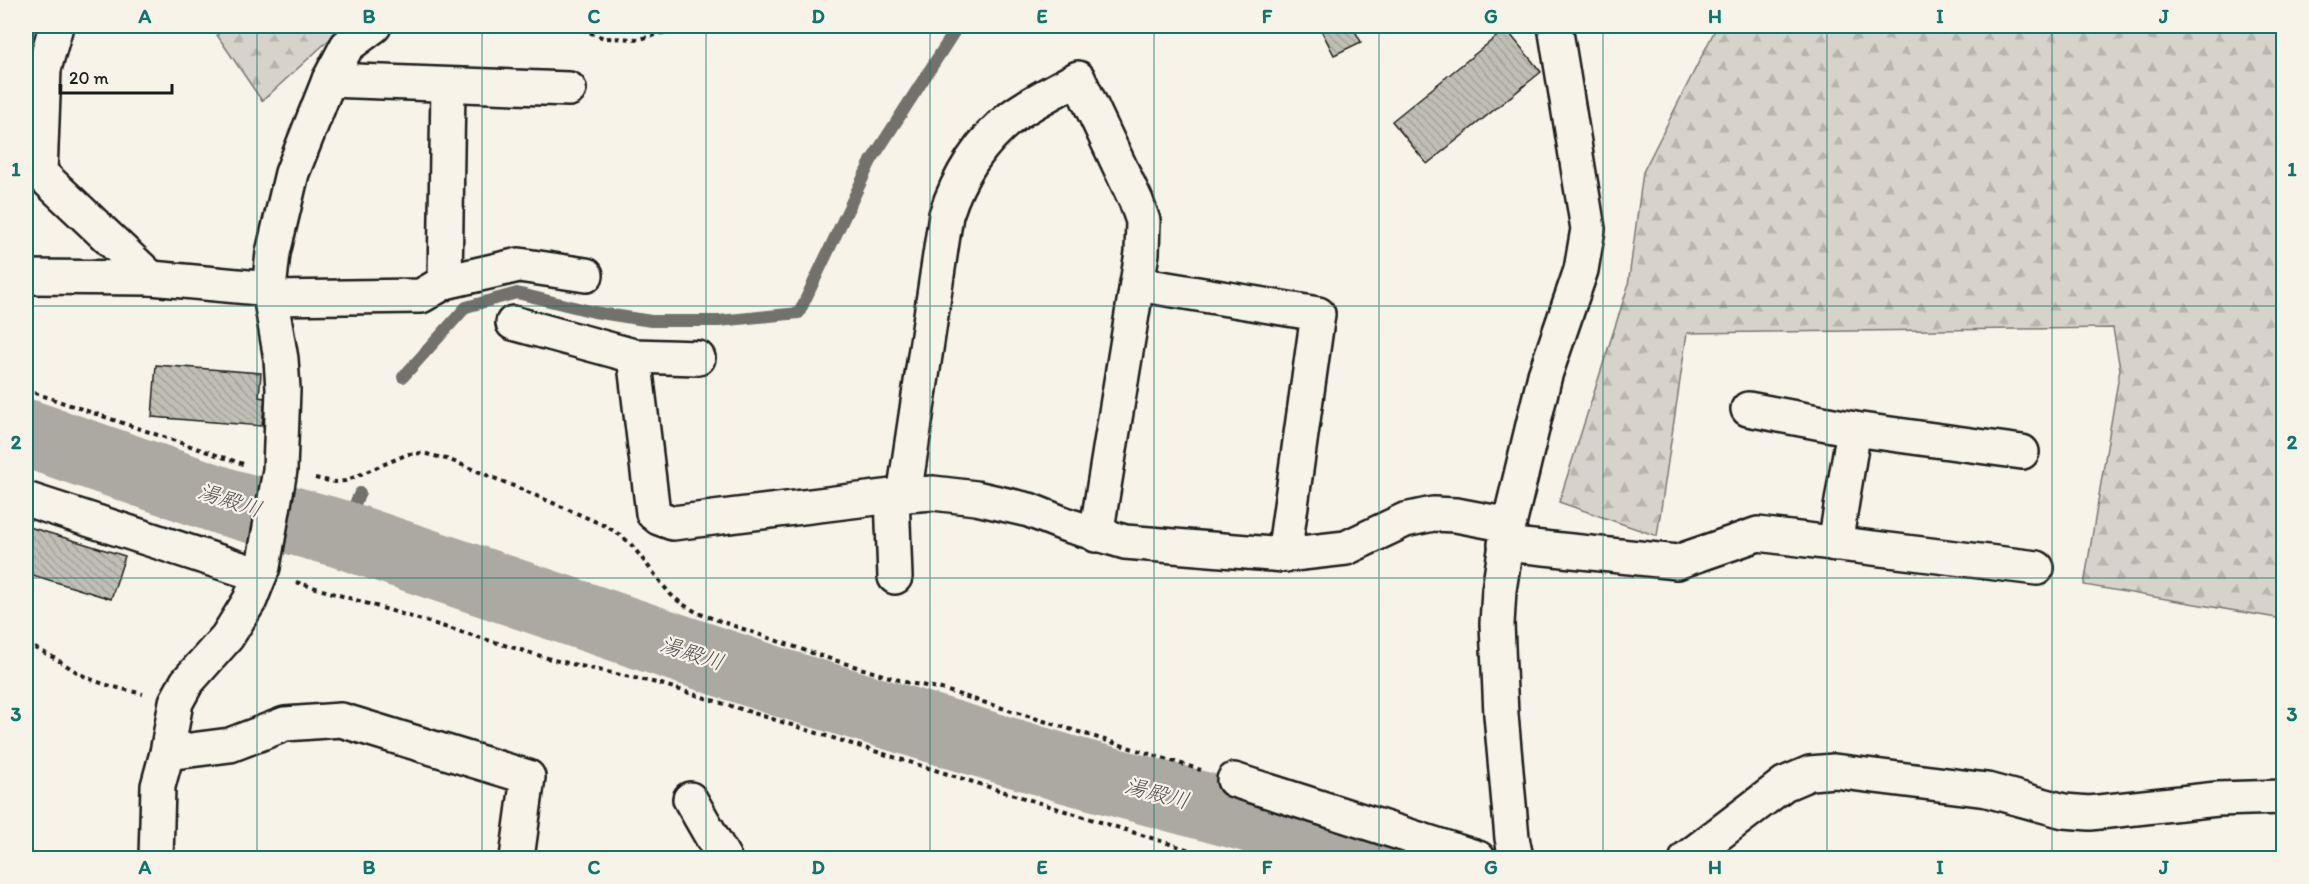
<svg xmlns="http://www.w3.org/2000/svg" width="2309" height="884" font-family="Itim,'Klee One',sans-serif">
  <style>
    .forest { fill: url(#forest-firs); stroke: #7a7874; stroke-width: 1.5 }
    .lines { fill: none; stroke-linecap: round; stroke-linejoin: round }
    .stream { stroke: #72716c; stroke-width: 12 }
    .river { stroke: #aca9a2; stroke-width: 68 }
    .building { fill: url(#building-back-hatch); stroke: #1c1c1c; stroke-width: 1.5 }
    .minor-casing { stroke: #1c1c1c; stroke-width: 38 }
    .path { stroke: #1c1c1c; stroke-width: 4; stroke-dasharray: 4.5 4.5; stroke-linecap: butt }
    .minor { stroke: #f7f3e8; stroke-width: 33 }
    .grid { fill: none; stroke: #0f766e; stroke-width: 1.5; stroke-opacity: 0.55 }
    .labels { text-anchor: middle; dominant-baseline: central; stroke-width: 4.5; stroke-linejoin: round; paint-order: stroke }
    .water-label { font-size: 22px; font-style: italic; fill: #565452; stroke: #f7f3e8 }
    .neatline { fill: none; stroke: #0f766e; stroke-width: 2 }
    .grid-label { font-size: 20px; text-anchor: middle; font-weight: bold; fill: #0f766e }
  </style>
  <defs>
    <pattern id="forest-firs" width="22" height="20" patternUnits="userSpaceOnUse" patternTransform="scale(1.5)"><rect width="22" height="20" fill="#d7d3cb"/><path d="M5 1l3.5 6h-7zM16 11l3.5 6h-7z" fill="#b8b5ae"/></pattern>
    <pattern id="building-back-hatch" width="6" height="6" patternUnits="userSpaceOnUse" patternTransform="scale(1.5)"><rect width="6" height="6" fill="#c0beb5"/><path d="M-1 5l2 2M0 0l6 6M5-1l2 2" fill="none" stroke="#a4a39b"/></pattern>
  </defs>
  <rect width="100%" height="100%" fill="#f7f3e8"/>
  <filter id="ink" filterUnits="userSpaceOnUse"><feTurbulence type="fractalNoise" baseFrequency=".0167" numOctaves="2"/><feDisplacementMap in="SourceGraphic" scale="12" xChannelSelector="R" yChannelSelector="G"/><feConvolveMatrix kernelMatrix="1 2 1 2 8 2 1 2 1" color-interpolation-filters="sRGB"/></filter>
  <g filter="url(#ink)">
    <g class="forest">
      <path d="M224 26H344L262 101 217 35Z"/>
      <path d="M1717 26H2283V619L2084 585 2120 369 2113 328 1687 333 1657 536 1559 502 1628 286 1643 172Z"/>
    </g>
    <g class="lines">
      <g class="stream">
        <path d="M403 377 466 307 517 293 594 312 651 321H719L799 313 871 161 958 26"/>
        <path d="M341 534 360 493"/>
      </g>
      <path class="river" d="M26 433 226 502 341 534 782 683 1070 770 1251 819 1362 858"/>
    </g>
    <g class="building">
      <path d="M1319 26H1367L1355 31 1361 42 1334 55Z"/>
      <path d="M1506 29 1541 72 1427 164 1392 121Z"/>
      <path d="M156 365 261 373 259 397 265 398 262 426 152 417Z"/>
      <path d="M26 526 125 556 111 599 26 573Z"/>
    </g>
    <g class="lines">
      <g class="minor-casing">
        <g id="minor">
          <path d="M56 26 44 69 40 173 151 278"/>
          <path d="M329 80 569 89"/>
          <path d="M26 277 151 278 269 289"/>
          <path d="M445 282 448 86"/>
          <path d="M271 298 421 296 445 282 519 265 586 275"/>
          <path d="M513 323 634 356 698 358"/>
          <path d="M634 356 653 513 659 518 673 523 892 496 933 493 976 498 1029 510 1067 525 1125 542 1284 555 1318 314 1137 284"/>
          <path d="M1748 409 1854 429 2022 452"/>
          <path d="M892 496 895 577"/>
          <path d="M904 496 946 215C958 177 981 140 1013 116 1032 102 1057 90 1078 78L1136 201 1143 221 1142 253 1096 535"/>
          <path d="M26 499 260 575"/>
          <path d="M1505 544 1677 562 1758 534 2037 568"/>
          <path d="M1835 544 1854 429"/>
          <path d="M1284 555 1346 548 1405 520 1433 514 1456 515 1509 525"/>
          <path d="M167 753 230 745 285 724 341 720 528 777 517 858"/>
          <path d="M1234 780 1478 858"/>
          <path d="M690 799 724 858"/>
          <path d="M156 858 158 786 167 753 176 702 187 682 227 637 250 600 263 567 280 470 283 389 281 359 269 289 273 253 292 173 329 80 347 46 374 26"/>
          <path d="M1516 858 1512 838 1501 715 1497 624 1499 590 1509 525 1545 375 1581 270 1588 229 1555 26"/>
          <path d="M1687 858 1784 784 1810 773 1834 771 1987 790 2064 811 2090 813 2217 799 2284 797"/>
        </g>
      </g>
      <g class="path">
        <path d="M573 26 604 38 640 39 689 26"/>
        <path d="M26 390 243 464"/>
        <path d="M315 478 334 482 345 481 408 454 423 453 450 460 516 487 606 526 620 535 630 543 670 594 682 604 700 614 821 656 909 683 938 688 1201 770"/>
        <path d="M296 582 554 660 661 684 1215 858"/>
        <path d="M26 645C48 652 64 665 84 676 102 685 123 689 143 694"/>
      </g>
      <use href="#minor" class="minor"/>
    </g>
  </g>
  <path class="grid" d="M257 26V858M482 26V858M706 26V858M930 26V858M1154 26V858M1379 26V858M1603 26V858M1827 26V858M2052 26V858M26 306H2284M26 578H2284"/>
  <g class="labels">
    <g class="water-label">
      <text transform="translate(230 500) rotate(18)">湯殿川</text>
      <text transform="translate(692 653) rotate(18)">湯殿川</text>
      <text transform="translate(1157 793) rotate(15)">湯殿川</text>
    </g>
  </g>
  <rect width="2309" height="884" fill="none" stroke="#f7f3e8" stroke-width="66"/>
  <path d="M60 84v9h112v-9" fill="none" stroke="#1c1c1c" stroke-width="3"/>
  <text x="69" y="84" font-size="18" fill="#1c1c1c" stroke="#f7f3e8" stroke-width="4.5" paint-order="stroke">20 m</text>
  <rect x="33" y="33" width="2243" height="818" class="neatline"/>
  <g class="grid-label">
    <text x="145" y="23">A</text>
    <text x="369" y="23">B</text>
    <text x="594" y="23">C</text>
    <text x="818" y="23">D</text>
    <text x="1042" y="23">E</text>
    <text x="1267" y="23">F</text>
    <text x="1491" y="23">G</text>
    <text x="1715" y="23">H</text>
    <text x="1940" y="23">I</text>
    <text x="2164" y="23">J</text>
    <text x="16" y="176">1</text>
    <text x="2292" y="176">1</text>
    <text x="16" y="449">2</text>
    <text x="2292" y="449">2</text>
    <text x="16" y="721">3</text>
    <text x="2292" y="721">3</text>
    <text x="145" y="874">A</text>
    <text x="369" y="874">B</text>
    <text x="594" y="874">C</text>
    <text x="818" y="874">D</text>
    <text x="1042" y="874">E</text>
    <text x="1267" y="874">F</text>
    <text x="1491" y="874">G</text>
    <text x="1715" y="874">H</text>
    <text x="1940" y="874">I</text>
    <text x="2164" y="874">J</text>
  </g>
</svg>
